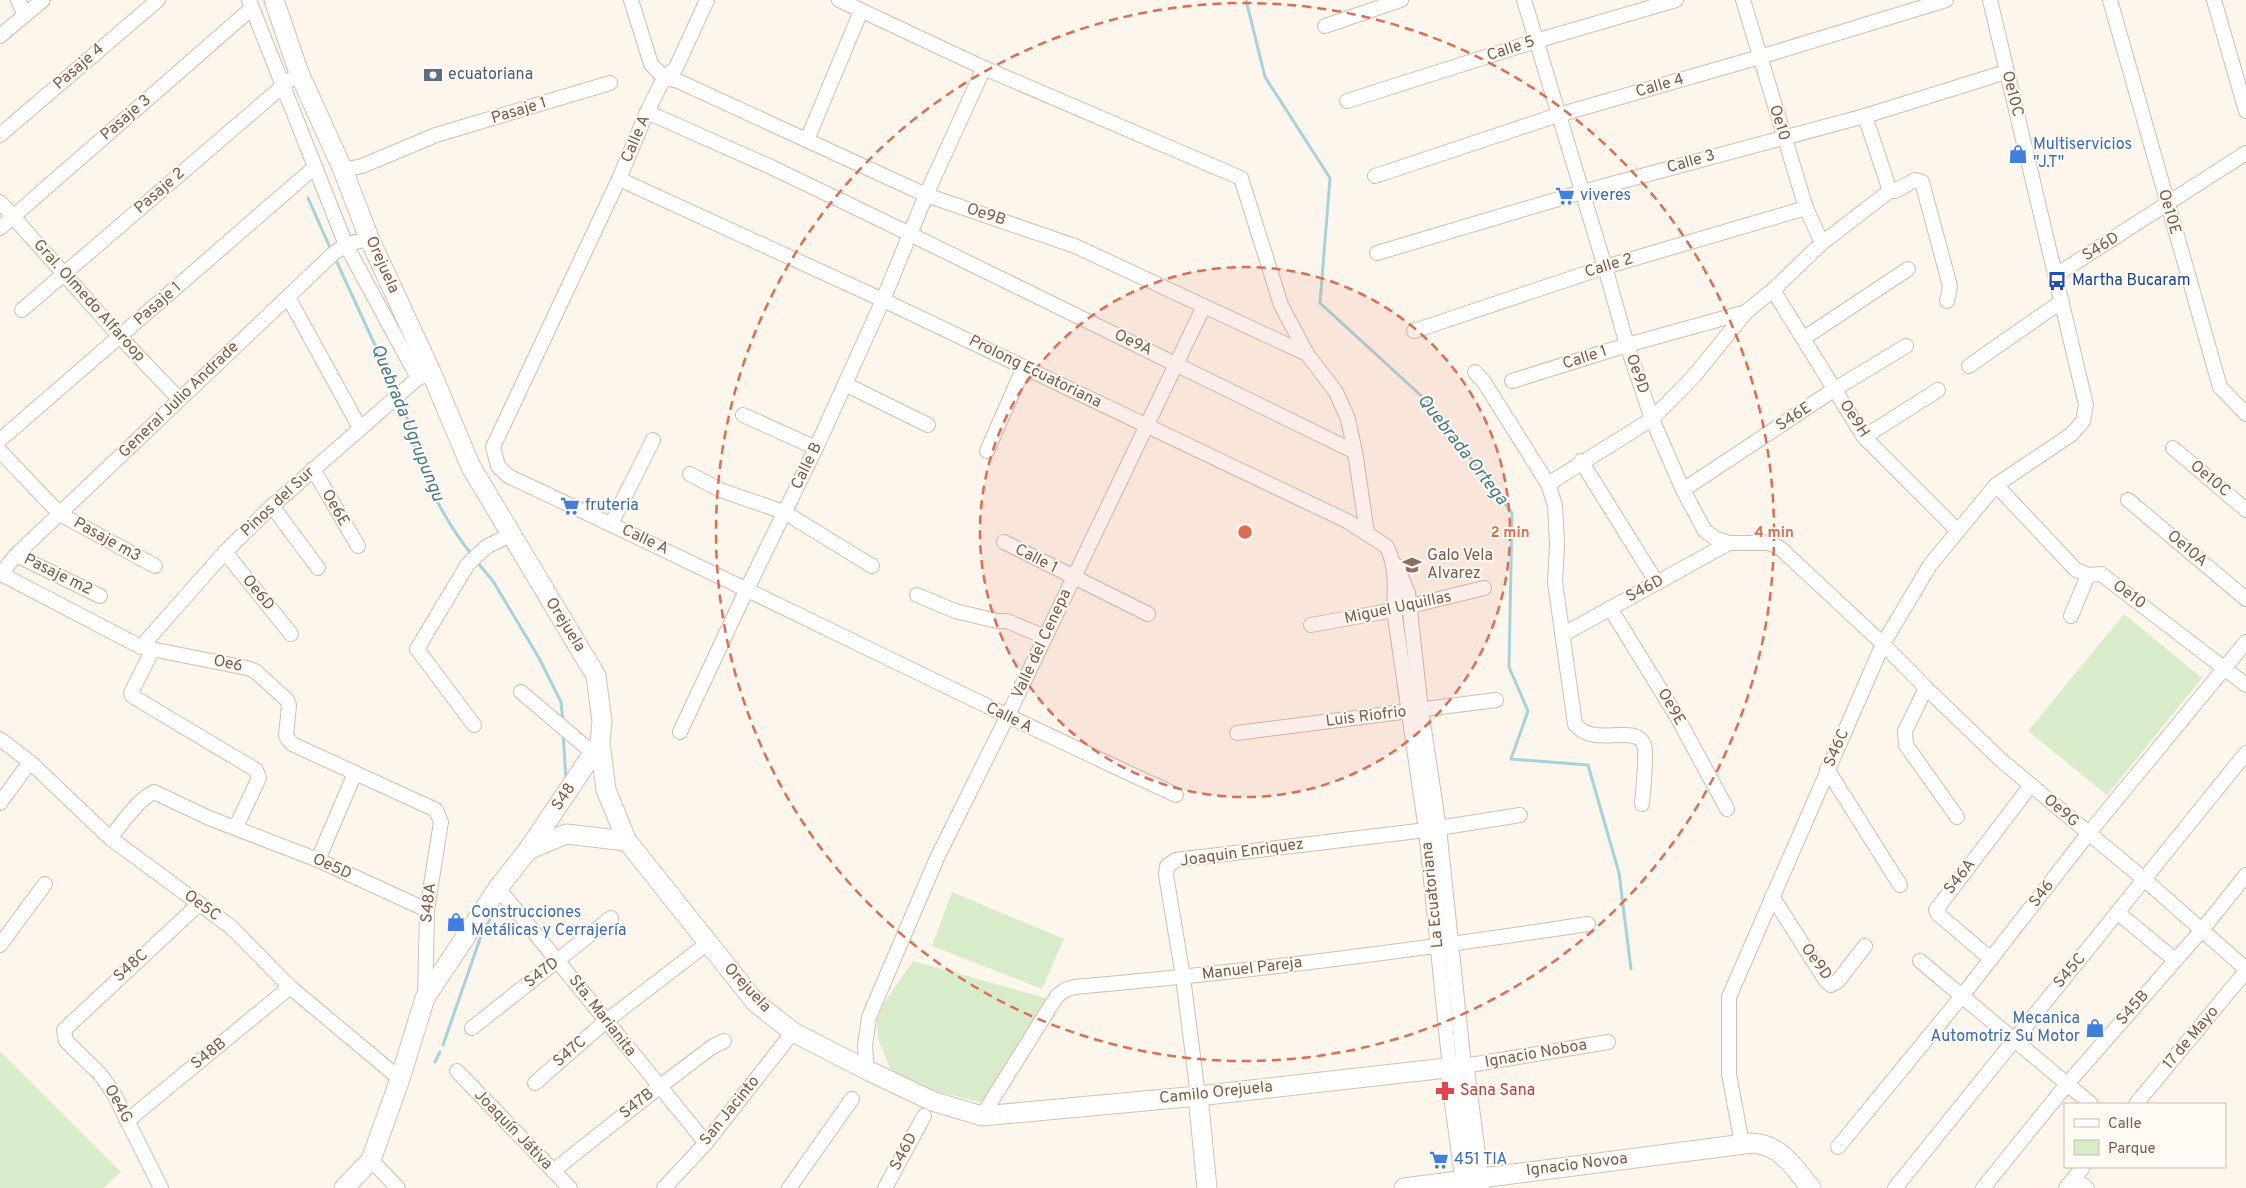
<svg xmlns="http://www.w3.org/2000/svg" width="2246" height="1188" font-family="Overpass,sans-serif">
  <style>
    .green { fill: #d8ecc9 }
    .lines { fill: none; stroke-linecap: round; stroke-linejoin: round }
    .stream { stroke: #a5d3da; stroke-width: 3 }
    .street-casing { stroke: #d1beb0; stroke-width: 16 }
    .secondary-casing { stroke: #d6c0b0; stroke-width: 21 }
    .street { stroke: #fff; stroke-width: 14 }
    .secondary { stroke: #fff; stroke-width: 19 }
    .ring { fill: none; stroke: #dc6d51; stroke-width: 2.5; stroke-dasharray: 9 6 }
    .labels { text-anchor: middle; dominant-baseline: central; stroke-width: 4; stroke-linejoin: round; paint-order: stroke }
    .street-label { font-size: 16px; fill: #7a5c4d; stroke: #fffaf3 }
    .service-label { font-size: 16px; fill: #4e5e75; stroke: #fffaf3; text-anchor: start }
    .shop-label { font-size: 16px; fill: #366cbe; stroke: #fffaf3; text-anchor: start }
    .transit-label { font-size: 16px; fill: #164399; stroke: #fffaf3; text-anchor: start }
    .education-label { font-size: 16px; fill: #785e54; stroke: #fffaf3; text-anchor: start }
    .health-label { font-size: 16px; fill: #be3a42; stroke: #fffaf3; text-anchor: start }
    .water-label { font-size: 18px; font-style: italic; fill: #437c86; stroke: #fffaf3 }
    .centre { fill: #dc6d51; stroke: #fffaf3; stroke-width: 2.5 }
    .ring-label { font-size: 15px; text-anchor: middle; font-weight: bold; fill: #dc6d51; stroke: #fffaf3; stroke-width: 4; stroke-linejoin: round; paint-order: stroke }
  </style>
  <rect width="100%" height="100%" fill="#fdf6ec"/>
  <g class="green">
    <path d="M2124 614 2202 678 2107 795 2028 731Z"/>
    <path d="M952 892 1064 939 1042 989 932 946Z"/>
    <path d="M913 961 1053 1000 983 1103 924 1088 900 1077 890 1068 878 1039 877 1020 884 1003Z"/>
    <path d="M0 1051 121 1172 103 1188H0Z"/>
  </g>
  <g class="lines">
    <g class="stream">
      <path d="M1246 0 1265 77 1330 178 1320 303 1428 402 1512 513 1509 667 1528 711 1511 759 1588 765 1619 873 1631 969"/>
      <path d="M308 198 331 250"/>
      <path d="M335 258 396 391"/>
      <path d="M400 399C410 420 412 443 420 465 433 496 451 529 472 555"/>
      <path d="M477 562 493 581 539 658 561 702 563 722"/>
      <path d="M563 733 566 779"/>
      <path d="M443 1045 481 936 496 908"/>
      <path d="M435 1062 440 1052"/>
    </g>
    <g class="street-casing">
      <g id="street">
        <path d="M18 0 25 15"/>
        <path d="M249 0 346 245 418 378"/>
        <path d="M631 0 651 64 664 78 647 112 619 179 493 447 498 466 508 476C732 580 952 692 1176 795"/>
        <path d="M839 0 984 68 1241 178 1281 305 1307 354 1336 392 1348 419 1355 452 1367 533"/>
        <path d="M1524 0 1605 267 1627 345 1652 419 1683 490 1705 531 1715 538 1729 543H1769L1780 548 1883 644 1926 688 2002 761 2145 880 2246 969"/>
        <path d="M1743 0 1806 208 1822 243"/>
        <path d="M2110 0 2220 387 2246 414"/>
        <path d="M2214 0 2246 111"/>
        <path d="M1325 26 1401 0"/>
        <path d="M0 36 43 0"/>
        <path d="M664 78 678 81 926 195 1075 246 1307 354"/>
        <path d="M664 78 676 68 707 0"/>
        <path d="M1347 101 1536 41 1676 0"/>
        <path d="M647 112 771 167 875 217 1355 452"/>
        <path d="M1865 116 1889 188 1895 191 1915 180 1922 182 1950 286 1947 301"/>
        <path d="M0 135 158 0"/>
        <path d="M807 140 861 11"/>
        <path d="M343 170 362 166 436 135 610 83"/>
        <path d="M1375 176 1558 115 1760 57 1946 0"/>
        <path d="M619 179 883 300 1347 521 1386 546C1397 564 1395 590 1394 610L1426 830 1450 1069"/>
        <path d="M0 202 120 337 179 399"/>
        <path d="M0 228 252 8"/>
        <path d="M1377 253 1582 192 1865 116 2006 72"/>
        <path d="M2056 275 2246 153"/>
        <path d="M1773 290 1864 437 1958 531"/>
        <path d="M288 297 360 428"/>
        <path d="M22 310 291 79"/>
        <path d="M1414 331 1605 267 1806 208"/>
        <path d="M1804 338 1908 269"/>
        <path d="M1969 366 2062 301"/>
        <path d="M1475 372 1484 382 1548 484 1555 505 1557 545 1555 582 1575 724C1594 749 1635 722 1644 745 1647 753 1643 793 1642 804"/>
        <path d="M1512 381 1627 345 1746 312"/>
        <path d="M845 384 928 425"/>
        <path d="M743 415 816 448"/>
        <path d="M1864 437 1938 390"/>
        <path d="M0 440 315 167"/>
        <path d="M2173 448 2246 510"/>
        <path d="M0 451 60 514 155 566"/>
        <path d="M987 451 1024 367"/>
        <path d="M1581 461 1657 583"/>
        <path d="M313 469 358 546"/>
        <path d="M690 474 720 490 784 512 872 566"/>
        <path d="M1548 484 1652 419 1695 375 1746 312 1773 290 1822 243 1891 190"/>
        <path d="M1996 485 2076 570 2088 575 2101 574 2246 685"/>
        <path d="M1683 490 1835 389 1906 346"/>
        <path d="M2128 500 2246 599"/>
        <path d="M272 506 318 568"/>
        <path d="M611 524 653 440"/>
        <path d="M1004 542 1148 614"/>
        <path d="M225 552 291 634"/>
        <path d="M16 555 100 596"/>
        <path d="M1396 565 1408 593 1421 710 1439 828 1464 1066 1608 1042"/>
        <path d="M1 574 141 647 247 668 255 671 287 700 289 705 286 736 292 744 436 810 441 822 427 910 425 998"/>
        <path d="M0 575 16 555 334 253 346 245 369 238"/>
        <path d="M917 595 955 611 997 621H1007L1045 637"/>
        <path d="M1610 608 1676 715 1727 809"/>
        <path d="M2071 616 2088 575"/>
        <path d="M1311 625 1394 610 1484 588"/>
        <path d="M1562 635 1729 543"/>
        <path d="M141 647 225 552 272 506 418 378 425 375"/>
        <path d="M153 649 131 693 132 696 256 770 259 778 236 827"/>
        <path d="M1926 688 1905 731 1906 745 1957 817"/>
        <path d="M521 692 593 753"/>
        <path d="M474 725 417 649 468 564 486 547 510 535"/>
        <path d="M680 732 747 589 816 448 883 300 926 195 984 68"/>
        <path d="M1237 733 1496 700"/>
        <path d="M0 739 30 762 110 838 231 927 290 987 400 1079"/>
        <path d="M1827 769 1900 885"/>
        <path d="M0 803 30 762"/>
        <path d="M110 838C123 823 136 801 154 792L209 818 318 860 427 910"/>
        <path d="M318 860 355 773"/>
        <path d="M498 888 706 1143"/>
        <path d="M1772 896 1826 981 1831 985 1838 981 1865 946"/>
        <path d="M2118 913 2175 960"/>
        <path d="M0 945 45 884"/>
        <path d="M1991 959 1938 914 1936 910 2031 785"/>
        <path d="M1920 961 2091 1104"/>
        <path d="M472 1028 611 918"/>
        <path d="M867 1070 865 1046 869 1017 937 858 1007 717 1204 306"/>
        <path d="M457 1071 570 1188"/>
        <path d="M535 1083 606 1021 708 943"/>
        <path d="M1198 1096 1183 977 1166 875 1167 866 1176 860 1426 830 1520 815"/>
        <path d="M2136 1104 2246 971"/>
        <path d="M982 1116 1057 996 1065 990 1074 987C1246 972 1417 950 1588 924"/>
        <path d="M127 1121 290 987"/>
        <path d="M1742 1144 1729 1074V997L1883 644 1930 565 1996 485 2072 434 2083 421 2086 405 1990 0"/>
        <path d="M1838 1147 1962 996 2088 834 2246 642"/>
        <path d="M371 1160 398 1188"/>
        <path d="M553 1171 659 1087 712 1047 724 1041"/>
        <path d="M2074 1178 2087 1188"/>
        <path d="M161 1188 114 1094 101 1075 66 1041 64 1030 199 904"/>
        <path d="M664 1188 706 1143 793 1032"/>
        <path d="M789 1188 852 1099"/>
        <path d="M885 1188 924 1116"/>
        <path d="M1895 1188 2246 753"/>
        <path d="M1983 1188 2068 1083 2202 930 2246 875"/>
        <path d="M2066 1188 2083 1167"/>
      </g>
    </g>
    <g class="secondary-casing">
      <g id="secondary">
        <path d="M274 0 299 73 343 170 369 238 431 372 471 467 596 676 602 721 600 743 606 790 627 841 756 1003 793 1032 867 1070 932 1101 982 1116 1198 1096 1464 1066 1480 1188"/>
        <path d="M528 850 566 834 627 841"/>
        <path d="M1450 1069 1466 1188"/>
        <path d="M1198 1096 1207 1188"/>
        <path d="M344 1188 371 1160 400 1079 425 998 498 888 528 850 600 743"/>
        <path d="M1404 1188 1752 1143C1782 1145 1793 1167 1811 1188"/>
      </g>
    </g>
    <use href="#street" class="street"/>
    <use href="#secondary" class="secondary"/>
  </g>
  <circle cx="1245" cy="532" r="265" fill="#dc6d51" fill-opacity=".12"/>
  <g class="ring">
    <circle cx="1245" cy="532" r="265"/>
    <circle cx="1245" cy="532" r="529"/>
  </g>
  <defs>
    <g id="bank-bare" transform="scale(1.5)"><path d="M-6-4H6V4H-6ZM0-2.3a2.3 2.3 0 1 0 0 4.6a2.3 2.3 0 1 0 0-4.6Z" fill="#5c6f8a" stroke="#fffaf3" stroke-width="2.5" paint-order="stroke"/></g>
    <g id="shop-bare" transform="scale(1.5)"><path d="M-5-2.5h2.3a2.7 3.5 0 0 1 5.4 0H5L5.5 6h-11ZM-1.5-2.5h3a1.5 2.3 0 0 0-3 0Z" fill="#3f7fe0" stroke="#fffaf3" stroke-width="2.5" paint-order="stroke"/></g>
    <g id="supermarket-bare" transform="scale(1.5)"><path d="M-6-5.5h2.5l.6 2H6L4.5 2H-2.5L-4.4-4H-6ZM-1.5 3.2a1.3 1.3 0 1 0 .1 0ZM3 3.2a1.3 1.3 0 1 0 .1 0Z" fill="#3f7fe0" stroke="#fffaf3" stroke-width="2.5" paint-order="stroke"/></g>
    <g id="bus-bare" transform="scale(1.5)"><path d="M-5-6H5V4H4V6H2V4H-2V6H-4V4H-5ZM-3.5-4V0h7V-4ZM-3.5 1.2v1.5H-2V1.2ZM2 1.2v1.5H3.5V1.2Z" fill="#1a4fb4" stroke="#fffaf3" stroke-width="2.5" paint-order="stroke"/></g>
    <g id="school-bare" transform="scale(1.5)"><path d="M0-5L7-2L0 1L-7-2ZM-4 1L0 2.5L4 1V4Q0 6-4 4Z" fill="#8d6e63" stroke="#fffaf3" stroke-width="2.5" paint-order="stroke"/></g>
    <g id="pharmacy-bare" transform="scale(1.5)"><path d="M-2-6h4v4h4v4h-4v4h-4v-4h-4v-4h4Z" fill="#e0444e" stroke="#fffaf3" stroke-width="2.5" paint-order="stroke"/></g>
  </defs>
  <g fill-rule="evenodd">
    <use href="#bank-bare" x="433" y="75"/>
    <use href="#shop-bare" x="2018" y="154"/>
    <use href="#supermarket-bare" x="1565" y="196"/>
    <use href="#bus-bare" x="2057" y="281"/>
    <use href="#supermarket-bare" x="570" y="506"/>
    <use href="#school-bare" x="1412" y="565"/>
    <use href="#shop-bare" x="456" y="922"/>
    <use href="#shop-bare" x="2095" y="1028"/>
    <use href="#pharmacy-bare" x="1445" y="1091"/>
    <use href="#supermarket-bare" x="1439" y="1160"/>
  </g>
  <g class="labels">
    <g class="street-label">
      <text transform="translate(1511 49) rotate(-18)">Calle 5</text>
      <text transform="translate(79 67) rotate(-41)">Pasaje 4</text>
      <text transform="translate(1660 86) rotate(-16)">Calle 4</text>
      <text transform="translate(2012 94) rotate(76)">Oe10C</text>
      <text transform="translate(519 111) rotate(-17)">Pasaje 1</text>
      <text transform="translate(126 118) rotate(-41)">Pasaje 3</text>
      <text transform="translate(1779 123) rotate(73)">Oe10</text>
      <text transform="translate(636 139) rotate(-67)">Calle A</text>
      <text transform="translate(1691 162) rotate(-16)">Calle 3</text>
      <text transform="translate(160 191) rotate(-41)">Pasaje 2</text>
      <text transform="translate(2169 212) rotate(74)">Oe10E</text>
      <text transform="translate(986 215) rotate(18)">Oe9B</text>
      <text transform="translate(2101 247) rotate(-32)">S46D</text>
      <text transform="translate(382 265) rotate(66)">Orejuela</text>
      <text transform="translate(1609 266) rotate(-17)">Calle 2</text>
      <text transform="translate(89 301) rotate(48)">Gral. Olmedo Alfaroop</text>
      <text transform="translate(158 304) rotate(-41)">Pasaje 1</text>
      <text transform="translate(1133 343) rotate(26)">Oe9A</text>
      <text transform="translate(1585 358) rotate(-18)">Calle 1</text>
      <text transform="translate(1035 372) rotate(26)">Prolong Ecuatoriana</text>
      <text transform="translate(1637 374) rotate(71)">Oe9D</text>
      <text transform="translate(179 400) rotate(-44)">General Julio Andrade</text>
      <text transform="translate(1794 417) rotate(-33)">S46E</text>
      <text transform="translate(1854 419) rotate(57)">Oe9H</text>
      <text transform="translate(807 466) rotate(-64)">Calle B</text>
      <text transform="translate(2210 479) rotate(40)">Oe10C</text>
      <text transform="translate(278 502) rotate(-43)">Pinos del Sur</text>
      <text transform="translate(335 508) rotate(60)">Oe6E</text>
      <text transform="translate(107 540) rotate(29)">Pasaje m3</text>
      <text transform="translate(645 540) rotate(25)">Calle A</text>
      <text transform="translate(2187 549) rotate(40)">Oe10A</text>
      <text transform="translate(1036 559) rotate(27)">Calle 1</text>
      <text transform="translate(58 575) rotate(26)">Pasaje m2</text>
      <text transform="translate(1645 589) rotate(-28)">S46D</text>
      <text transform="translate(258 593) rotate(51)">Oe6D</text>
      <text transform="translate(2129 595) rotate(37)">Oe10</text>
      <text transform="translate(1398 608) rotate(-12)">Miguel Uquillas</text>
      <text transform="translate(565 625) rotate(58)">Orejuela</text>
      <text transform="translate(1042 644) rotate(-65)">Valle del Cenepa</text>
      <text transform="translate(228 664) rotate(12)">Oe6</text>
      <text transform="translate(1671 707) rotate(60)">Oe9E</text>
      <text transform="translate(1366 717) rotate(-7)">Luis Riofrio</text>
      <text transform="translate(1009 718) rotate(26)">Calle A</text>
      <text transform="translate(1837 748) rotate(-66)">S46C</text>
      <text transform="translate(564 797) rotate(-56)">S48</text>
      <text transform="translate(2061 811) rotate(41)">Oe9G</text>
      <text transform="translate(1242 853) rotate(-8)">Joaquin Enriquez</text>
      <text transform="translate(332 867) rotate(24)">Oe5D</text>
      <text transform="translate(1960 877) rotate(-52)">S46A</text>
      <text transform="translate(2042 894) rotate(-52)">S46</text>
      <text transform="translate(1433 895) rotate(-96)">La Ecuatoriana</text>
      <text transform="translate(429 903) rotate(-84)">S48A</text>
      <text transform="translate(202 906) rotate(36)">Oe5C</text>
      <text transform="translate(1816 962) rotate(54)">Oe9D</text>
      <text transform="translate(131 966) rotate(-42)">S48C</text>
      <text transform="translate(1252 969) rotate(-7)">Manuel Pareja</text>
      <text transform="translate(2070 971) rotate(-50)">S45C</text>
      <text transform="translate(542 973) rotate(-38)">S47D</text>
      <text transform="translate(747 988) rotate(47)">Orejuela</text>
      <text transform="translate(2133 1008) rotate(-49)">S45B</text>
      <text transform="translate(602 1016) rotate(52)">Sta. Marianita</text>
      <text transform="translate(2191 1038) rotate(-50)">17 de Mayo</text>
      <text transform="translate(570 1052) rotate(-41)">S47C</text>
      <text transform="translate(209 1054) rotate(-39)">S48B</text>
      <text transform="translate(1536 1054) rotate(-10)">Ignacio Noboa</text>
      <text transform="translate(1216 1093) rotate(-6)">Camilo Orejuela</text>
      <text transform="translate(118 1104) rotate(61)">Oe4G</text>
      <text transform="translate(637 1104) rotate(-38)">S47B</text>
      <text transform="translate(730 1111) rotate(-51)">San Jacinto</text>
      <text transform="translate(513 1130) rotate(46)">Joaquín Játiva</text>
      <text transform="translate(904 1152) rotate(-62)">S46D</text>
      <text transform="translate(1577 1165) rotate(-7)">Ignacio Novoa</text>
    </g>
    <g class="service-label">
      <text x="448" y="75">ecuatoriana</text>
    </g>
    <g class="shop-label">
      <text x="2033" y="145">Multiservicios<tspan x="2033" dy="18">"J.T"</tspan></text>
      <text x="1580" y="196">viveres</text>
      <text x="585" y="506">fruteria</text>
      <text x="471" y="913">Construcciones<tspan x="471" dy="18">Metálicas y Cerrajería</tspan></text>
      <text x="2080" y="1019" text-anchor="end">Mecanica<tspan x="2080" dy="18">Automotriz Su Motor</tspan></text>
      <text x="1454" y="1160">451 TIA</text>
    </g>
    <g class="transit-label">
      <text x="2072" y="281">Martha Bucaram</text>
    </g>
    <g class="education-label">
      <text x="1427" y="556">Galo Vela<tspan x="1427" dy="18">Alvarez</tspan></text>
    </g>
    <g class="health-label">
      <text x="1460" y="1091">Sana Sana</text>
    </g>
    <g class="water-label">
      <text transform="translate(407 423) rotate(68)">Quebrada Ugrupungu</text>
      <text transform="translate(1462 450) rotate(52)">Quebrada Ortega</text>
    </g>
  </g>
  <circle cx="1245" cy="532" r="8" class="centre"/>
  <g class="ring-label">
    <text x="1510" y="537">2 min</text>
    <text x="1774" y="537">4 min</text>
  </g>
  <rect x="2064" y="1103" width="162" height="65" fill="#fffaf3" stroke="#cabbb1"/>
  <rect x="2074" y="1119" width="25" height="8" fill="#ffffff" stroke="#cabbb1"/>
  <text x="2108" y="1128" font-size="15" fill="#7a5c4d">Calle</text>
  <rect x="2074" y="1140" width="25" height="15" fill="#d8ecc9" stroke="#cabbb1"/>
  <text x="2108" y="1153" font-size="15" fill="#7a5c4d">Parque</text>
</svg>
